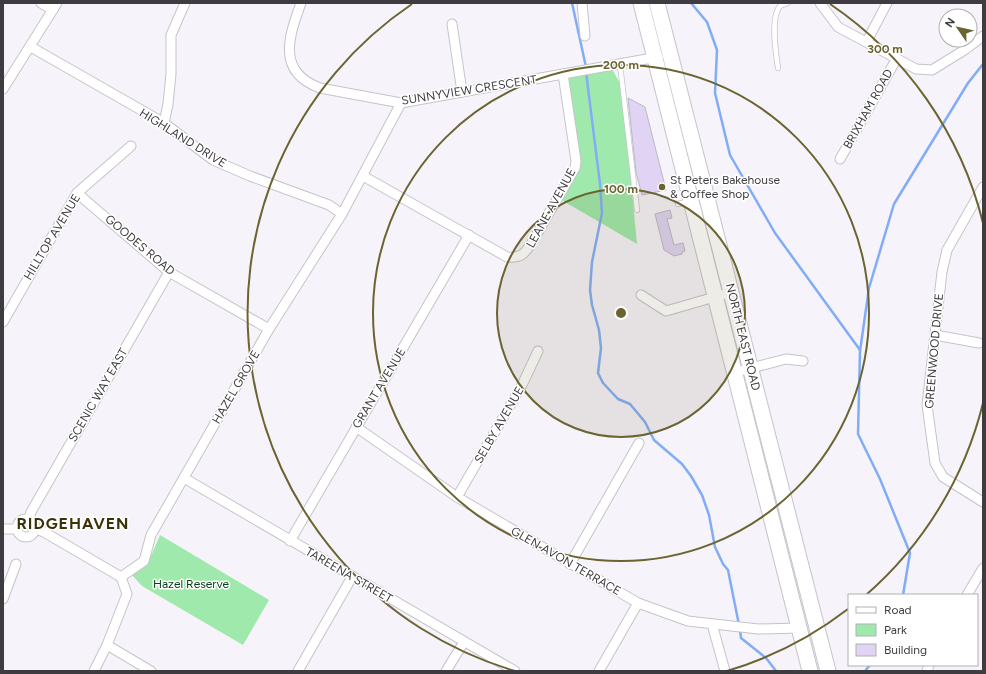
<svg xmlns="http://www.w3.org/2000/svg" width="986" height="674" font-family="Figtree,sans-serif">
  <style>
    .green { fill: #a0e9ac }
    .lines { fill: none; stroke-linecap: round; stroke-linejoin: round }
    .stream { stroke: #82adf6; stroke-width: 2.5 }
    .building { fill: #e0d3f3; stroke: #bcb9c1 }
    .service-casing { stroke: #c6c3cb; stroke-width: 6 }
    .minor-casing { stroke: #c6c3cb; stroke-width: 11 }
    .primary-casing { stroke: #c6c3cb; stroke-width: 17 }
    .service { stroke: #fff; stroke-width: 4.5 }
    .minor { stroke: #fff; stroke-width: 9 }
    .primary { stroke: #fff; stroke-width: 15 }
    .ring { fill: none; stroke: #6b6431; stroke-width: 2 }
    .poi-dot { fill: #6b6431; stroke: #fff; stroke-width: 1.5 }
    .labels { text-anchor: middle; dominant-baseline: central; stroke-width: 3; stroke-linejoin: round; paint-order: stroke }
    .street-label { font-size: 12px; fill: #3e3c40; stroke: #fff }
    .poi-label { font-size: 12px; fill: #3e3c40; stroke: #fff; text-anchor: start }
    .park-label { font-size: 12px; fill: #064019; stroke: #fff }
    .district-label { font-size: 16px; font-weight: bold; letter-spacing: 1px; fill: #393408; stroke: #fff }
    .centre { fill: #6b6431; stroke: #fff; stroke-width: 2 }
    .ring-label { font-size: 12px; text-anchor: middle; font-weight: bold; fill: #6b6431; stroke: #fff; stroke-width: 3; stroke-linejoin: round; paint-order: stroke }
  </style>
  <rect width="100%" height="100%" fill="#f6f3fb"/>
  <g class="green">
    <path d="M611 67 622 87 637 244 558 198 575 168 563 74Z"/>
    <path d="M160 535 269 600 243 645 142 586 132 575 148 563Z"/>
  </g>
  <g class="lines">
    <g class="stream">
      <path d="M572 3 586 67"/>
      <path d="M691 3 707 22 717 50 715 93 730 155 775 233 860 350"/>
      <path d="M586 72 600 184 602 213 592 262 590 290 592 305 599 330 601 348 598 373 603 383 618 399 630 404 645 422 654 440 682 464 691 476 702 495 709 515 715 547 723 564 728 570 739 625"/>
      <path d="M903 595 910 553 880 479 858 434 860 351 869 288 894 204 968 83 983 64"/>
      <path d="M740 630 741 638 766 658 776 671"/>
      <path d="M865 671 870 665"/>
    </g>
  </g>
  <g class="building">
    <path d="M628 98 645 107 666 190 642 195 636 172Z"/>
    <path d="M670 210 672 218 667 219 674 245 683 243 685 251 682 252V254L674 256 664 250 655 214Z"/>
  </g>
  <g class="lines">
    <g class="service-casing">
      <g id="service">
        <path d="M620 65 637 210"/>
        <path d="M778 68C776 54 770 18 780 6L788 3"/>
        <path d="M678 204 690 201"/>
      </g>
    </g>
    <g class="minor-casing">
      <g id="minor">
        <path d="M41 3 53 10"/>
        <path d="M301 3C289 36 276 72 320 88L401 103 658 57"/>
        <path d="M582 3 585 36"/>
        <path d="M820 3 838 27 916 69 932 70 966 49 983 36"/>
        <path d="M452 24 462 92"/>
        <path d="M867 41 887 3"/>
        <path d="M31 47 164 123 213 160 250 176 329 205 342 214"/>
        <path d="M3 89 57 3"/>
        <path d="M164 123 168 104 171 74V35L185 3"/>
        <path d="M840 159 897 58"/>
        <path d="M363 176 507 257C520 258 524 255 531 244L575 168 576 161 563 74"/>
        <path d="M983 187 947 250 942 272 927 405 935 463 943 477 983 502"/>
        <path d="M77 193 169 272 269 329"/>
        <path d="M641 295 666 311 732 292"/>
        <path d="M3 322 77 193 131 146"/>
        <path d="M935 335 979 343"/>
        <path d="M736 372 786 359 803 361"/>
        <path d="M356 427 457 497 638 603 688 621 758 629 800 628"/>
        <path d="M184 478 515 671"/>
        <path d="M457 497 522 385 538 351"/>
        <circle cx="26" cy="528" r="9"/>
        <path d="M29 519 31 512 169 272"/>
        <path d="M3 529H16"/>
        <path d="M36 529 44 532 121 577"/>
        <path d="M290 541 469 235"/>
        <path d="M570 564 639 443"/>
        <path d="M121 577 144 561 151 535 269 329 342 214 401 103"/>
        <path d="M967 595 983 568"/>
        <path d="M3 599 16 564"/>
        <path d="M712 624 725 671"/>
        <path d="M107 645 151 671"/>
        <path d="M94 671 107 645 127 594 121 577"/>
        <path d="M298 671 352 577"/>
        <path d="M446 671 464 642"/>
        <path d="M599 671 638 603"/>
        <path d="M927 671 929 665"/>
      </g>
    </g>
    <g class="primary-casing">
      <g id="primary">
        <path d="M641 3 810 671"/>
        <path d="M657 3 828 671"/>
      </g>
    </g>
    <use href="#service" class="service"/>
    <use href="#minor" class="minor"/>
    <use href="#primary" class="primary"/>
  </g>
  <circle cx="621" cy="313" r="124" fill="#6b6431" fill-opacity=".12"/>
  <g class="ring">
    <circle cx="621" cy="313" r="124"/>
    <circle cx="621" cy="313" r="248"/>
    <path d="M983 403A373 373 0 0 1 866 595M848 609A373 373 0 0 1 727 671M515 671A373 373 0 0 1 412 4M830 4A373 373 0 0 1 983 223"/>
  </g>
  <circle class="poi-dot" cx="662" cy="187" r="4"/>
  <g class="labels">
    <g class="street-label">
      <text transform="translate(469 90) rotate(-9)">SUNNYVIEW CRESCENT</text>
      <text transform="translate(868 109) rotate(-61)">BRIXHAM ROAD</text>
      <text transform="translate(183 138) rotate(32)">HIGHLAND DRIVE</text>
      <text transform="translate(551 208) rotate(-61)">LEANE AVENUE</text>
      <text transform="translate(52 237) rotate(-59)">HILLTOP AVENUE</text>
      <text transform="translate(140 245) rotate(40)">GOODES ROAD</text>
      <text transform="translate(743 337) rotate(76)">NORTH EAST ROAD</text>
      <text transform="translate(934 351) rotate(-85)">GREENWOOD DRIVE</text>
      <text transform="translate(236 387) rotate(-60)">HAZEL GROVE</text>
      <text transform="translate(379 388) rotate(-59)">GRANT AVENUE</text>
      <text transform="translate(98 395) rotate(-60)">SCENIC WAY EAST</text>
      <text transform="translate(499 425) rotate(-60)">SELBY AVENUE</text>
      <text transform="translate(566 561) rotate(30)">GLEN AVON TERRACE</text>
      <text transform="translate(349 575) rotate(30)">TAREENA STREET</text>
    </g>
    <g class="poi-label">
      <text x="670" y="180">St Peters Bakehouse<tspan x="670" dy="14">&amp; Coffee Shop</tspan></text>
    </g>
    <g class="park-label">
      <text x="191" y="584">Hazel Reserve</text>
    </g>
    <g class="district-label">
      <text x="73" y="523">RIDGEHAVEN</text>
    </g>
  </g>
  <circle cx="621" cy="313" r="6" class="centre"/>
  <g class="ring-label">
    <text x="885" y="53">300 m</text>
    <text x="621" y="69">200 m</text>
    <text x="621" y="193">100 m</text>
  </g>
  <rect width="986" height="674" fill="none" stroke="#3e3c40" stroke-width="8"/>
  <rect x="848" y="594" width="130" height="72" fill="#ffffff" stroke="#b2b1b3"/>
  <rect x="856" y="607" width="20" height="6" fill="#ffffff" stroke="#b2b1b3"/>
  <text x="884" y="614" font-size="12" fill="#3e3c40">Road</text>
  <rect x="856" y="624" width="20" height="12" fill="#a0e9ac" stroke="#b2b1b3"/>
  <text x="884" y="634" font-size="12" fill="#3e3c40">Park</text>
  <rect x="856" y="644" width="20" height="12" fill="#e0d3f3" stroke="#b2b1b3"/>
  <text x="884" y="654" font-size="12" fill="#3e3c40">Building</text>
  <g transform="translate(958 28) rotate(304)"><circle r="19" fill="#ffffff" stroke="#b2b1b3"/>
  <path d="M0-3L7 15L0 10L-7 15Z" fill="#6b6431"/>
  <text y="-6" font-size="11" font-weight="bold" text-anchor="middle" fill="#3e3c40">N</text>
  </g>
</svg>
